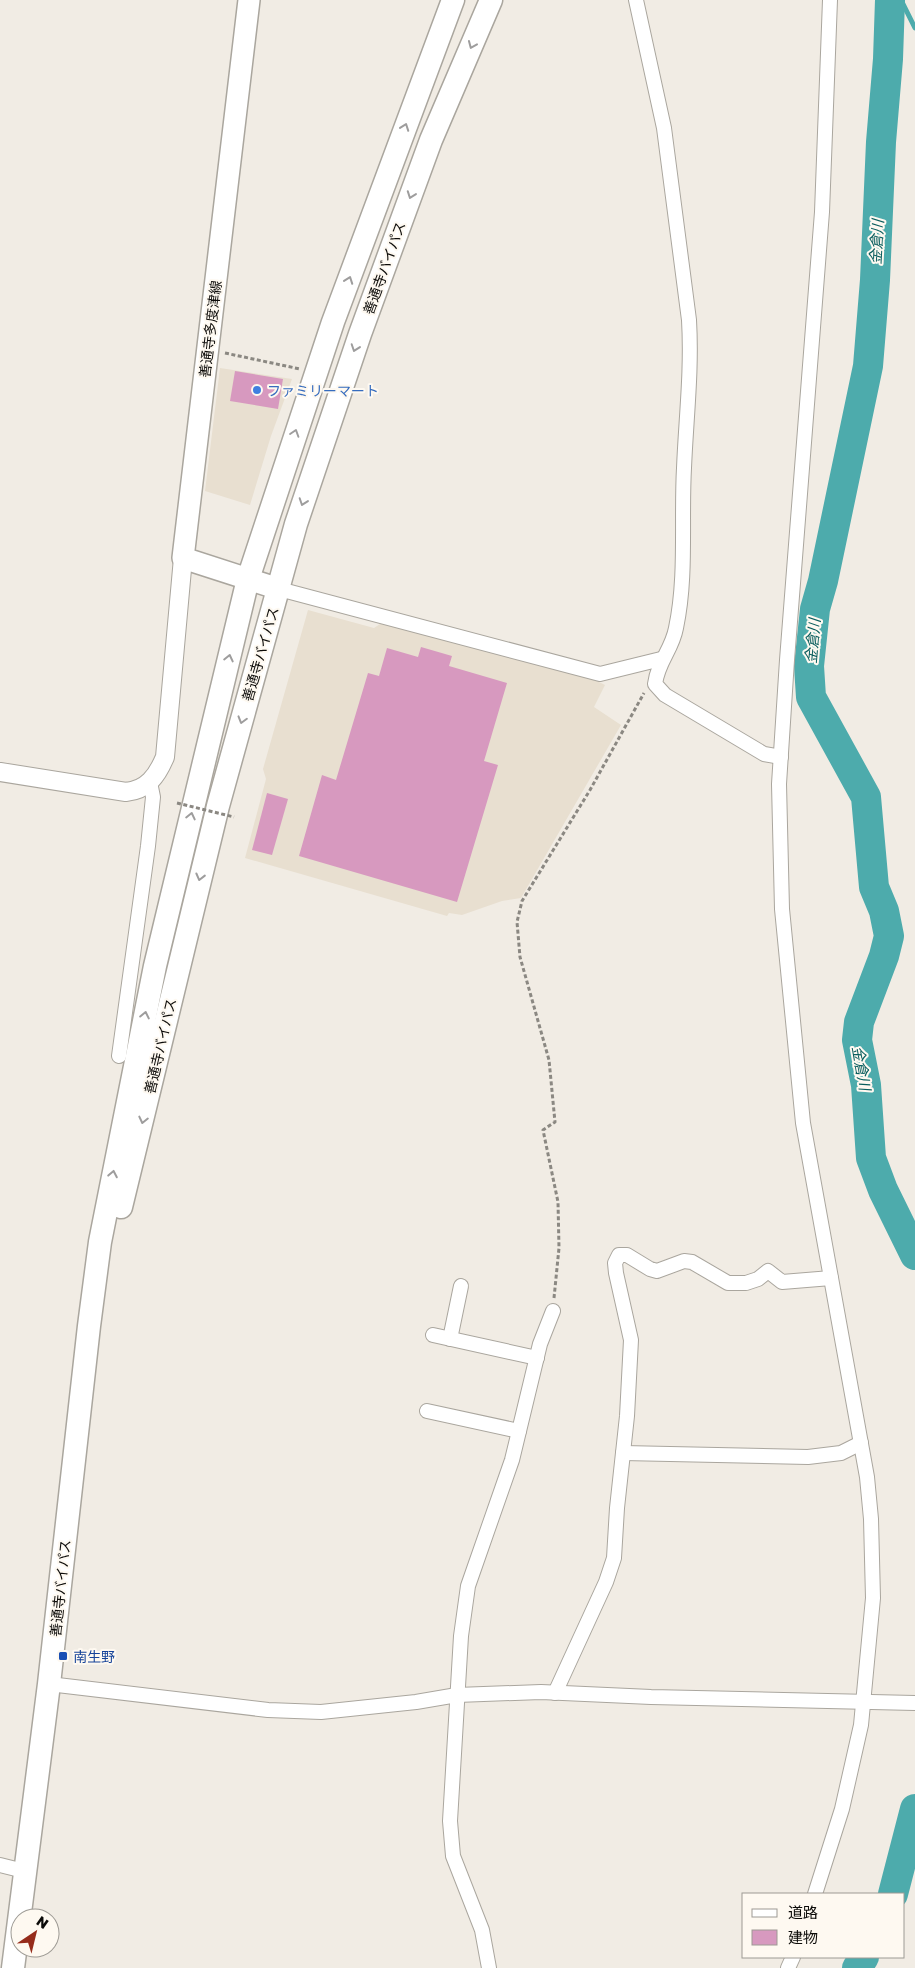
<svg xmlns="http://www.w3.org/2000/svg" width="915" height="1968" font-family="'Golos Text','Noto Sans JP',sans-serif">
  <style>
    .built { fill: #e8dfd0 }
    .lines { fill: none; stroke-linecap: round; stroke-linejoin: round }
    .stream { stroke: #4dabac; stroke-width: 5 }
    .river { stroke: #4dabac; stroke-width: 30 }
    .building { fill: #d799bf }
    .minor-casing { stroke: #aaa69e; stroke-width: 16 }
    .tertiary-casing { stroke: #aaa69e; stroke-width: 20 }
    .primary-casing { stroke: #aaa69e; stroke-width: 24 }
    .trunk-casing { stroke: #aaa69e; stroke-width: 25 }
    .path { stroke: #8b8882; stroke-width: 3; stroke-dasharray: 4 2.5; stroke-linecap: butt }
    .minor { stroke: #fff; stroke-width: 14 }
    .tertiary { stroke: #fff; stroke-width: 18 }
    .primary { stroke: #fff; stroke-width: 21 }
    .trunk { stroke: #fff; stroke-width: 22 }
    .path-bridge { stroke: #8b8882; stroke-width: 3; stroke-dasharray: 4 2.5; stroke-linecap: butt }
    .oneway { stroke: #9e9d9d }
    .shop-dot { fill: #3f7fe0; stroke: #fef9f1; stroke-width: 2 }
    .transit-dot { fill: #1a4fb4; stroke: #fef9f1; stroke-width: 2 }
    .labels { text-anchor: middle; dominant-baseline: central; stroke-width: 4; stroke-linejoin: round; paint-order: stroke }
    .street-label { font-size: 14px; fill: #0c0b09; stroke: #fef9f1 }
    .shop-label { font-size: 14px; fill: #366cbe; stroke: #fef9f1; text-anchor: start }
    .transit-label { font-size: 14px; fill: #164399; stroke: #fef9f1; text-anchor: start }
    .water-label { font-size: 15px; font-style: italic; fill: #095d5d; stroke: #fef9f1 }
  </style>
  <rect width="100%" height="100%" fill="#f1ece4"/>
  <g class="built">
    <path d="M220 368 292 379 271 436 250 505 205 491Z"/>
    <path d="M308 610 374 628 386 620 597 681 605 685 594 707 621 725 521 898 502 901 462 915 449 913 447 916 245 858 266 779 263 769Z"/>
  </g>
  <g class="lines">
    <path class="stream" d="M901 0 915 28"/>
    <g class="river">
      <path d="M890 0 888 59 881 142 875 280 868 366 823 581 815 609 809 666 811 697 866 797 874 887 884 911 889 936 884 956 859 1022 857 1040 866 1085 871 1158 883 1190 915 1255"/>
      <path d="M893 1894 915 1809"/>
      <path d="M857 1968 864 1957"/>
    </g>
  </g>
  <g class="building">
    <path d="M235 371 283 379 278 409 230 401Z"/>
    <path d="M421 647 452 656 449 666 507 683 484 761 498 765 457 902 299 856 322 775 336 780 368 673 379 676 387 648 418 657Z"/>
    <path d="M267 793 288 799 272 855 252 850Z"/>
  </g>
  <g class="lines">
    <g class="minor-casing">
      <g id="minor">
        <path d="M636 0 664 128 689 320C692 370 686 419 684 468 681 521 687 576 676 628 672 650 658 661 655 684L665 695 764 754 781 757"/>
        <path d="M279 589 600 674 661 659"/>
        <path d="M119 1056 148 846 153 797 150 782"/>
        <path d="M433 1335 537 1358"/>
        <path d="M450 1339 461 1286"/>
        <path d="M427 1411 519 1431"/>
        <path d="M623 1453 808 1457 841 1453 861 1443"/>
        <path d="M49 1684 268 1710 321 1712 416 1702 457 1695 541 1692 651 1697 915 1703"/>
        <path d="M555 1693 606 1582 614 1558 617 1508 627 1416 631 1340 616 1273 615 1263 619 1255H627L650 1269 657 1271 684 1261 692 1262 728 1283H746L758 1279 768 1271 782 1282 831 1278"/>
        <path d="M0 1865 24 1871"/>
        <path d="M815 1894 842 1809 861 1725 873 1598 871 1519 867 1477 803 1123 782 909 779 784 787 660 822 212 830 0"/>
        <path d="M489 1968 482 1930 453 1856 450 1821 461 1636 468 1586 512 1460 540 1344 553 1311"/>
        <path d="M788 1968 793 1957"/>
      </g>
    </g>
    <g class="tertiary-casing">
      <path id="tertiary" d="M0 772 126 792C147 790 157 776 165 757L183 558"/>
    </g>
    <g class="primary-casing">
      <path id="primary" d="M249 0 183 558 279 589"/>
    </g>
    <g class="trunk-casing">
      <g id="trunk">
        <path d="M121 1207 218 806 296 524 360 334 431 140 491 0"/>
        <path d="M13 1968 49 1684 89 1326 100 1242 155 966 248 579 333 322 453 0"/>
      </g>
    </g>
    <g class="path">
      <path d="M225 353 300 369"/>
      <path d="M554 1298 559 1248 558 1202 543 1130 555 1122 549 1060 520 957 517 922 522 901 590 790 644 693"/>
    </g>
    <use href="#minor" class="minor"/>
    <use href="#tertiary" class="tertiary"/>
    <use href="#primary" class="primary"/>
    <use href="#trunk" class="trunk"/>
    <path class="path-bridge" d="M177 803 234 817"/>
  </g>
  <defs><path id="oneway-chevron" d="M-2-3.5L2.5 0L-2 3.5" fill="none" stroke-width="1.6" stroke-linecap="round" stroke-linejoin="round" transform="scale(1.25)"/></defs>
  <g class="oneway">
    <use href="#oneway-chevron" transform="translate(472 45) rotate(113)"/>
    <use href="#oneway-chevron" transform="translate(405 127) rotate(-70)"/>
    <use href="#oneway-chevron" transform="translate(411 195) rotate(110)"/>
    <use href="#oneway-chevron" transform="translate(349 280) rotate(-70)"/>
    <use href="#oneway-chevron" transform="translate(355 348) rotate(109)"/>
    <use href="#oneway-chevron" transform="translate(295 433) rotate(-72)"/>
    <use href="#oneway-chevron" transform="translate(303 502) rotate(109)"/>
    <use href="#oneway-chevron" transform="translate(229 658) rotate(-77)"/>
    <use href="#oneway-chevron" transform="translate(242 720) rotate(106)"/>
    <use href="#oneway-chevron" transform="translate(191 816) rotate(-77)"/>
    <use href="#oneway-chevron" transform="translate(200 877) rotate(104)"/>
    <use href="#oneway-chevron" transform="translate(145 1015) rotate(-78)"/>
    <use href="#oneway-chevron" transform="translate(143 1120) rotate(103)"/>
    <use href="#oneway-chevron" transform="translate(113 1174) rotate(-79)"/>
  </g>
  <circle class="shop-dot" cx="257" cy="390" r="5"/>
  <rect class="transit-dot" x="58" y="1651" width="10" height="10" rx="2.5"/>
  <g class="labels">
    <g class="street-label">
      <text transform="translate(384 268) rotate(-70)">善通寺バイパス</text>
      <text transform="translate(210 329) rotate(-83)">善通寺多度津線</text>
      <text transform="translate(260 654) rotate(-74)">善通寺バイパス</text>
      <text transform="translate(160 1046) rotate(-77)">善通寺バイパス</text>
      <text transform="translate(60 1588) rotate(-84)">善通寺バイパス</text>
    </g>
    <g class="shop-label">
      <text x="267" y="390">ファミリーマート</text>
    </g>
    <g class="transit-label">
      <text x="73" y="1656">南生野</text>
    </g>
    <g class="water-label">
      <text transform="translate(876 242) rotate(-87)">金倉川</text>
      <text transform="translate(812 641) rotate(-85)">金倉川</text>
      <text transform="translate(862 1068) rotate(80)">金倉川</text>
    </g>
  </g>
  <rect x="742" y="1893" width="162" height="65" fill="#fef9f1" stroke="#9d9a94"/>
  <rect x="752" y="1909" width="25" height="8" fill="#ffffff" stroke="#9d9a94"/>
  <text x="788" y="1918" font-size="15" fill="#0c0b09">道路</text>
  <rect x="752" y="1930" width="25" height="15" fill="#d799bf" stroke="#9d9a94"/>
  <text x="788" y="1943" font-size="15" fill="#0c0b09">建物</text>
  <g transform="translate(35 1933) rotate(35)"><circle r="24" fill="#fef9f1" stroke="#9d9a94"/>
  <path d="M0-4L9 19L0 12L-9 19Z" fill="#962c1b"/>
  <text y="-8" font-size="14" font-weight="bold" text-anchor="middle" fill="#0c0b09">N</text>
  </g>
</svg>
